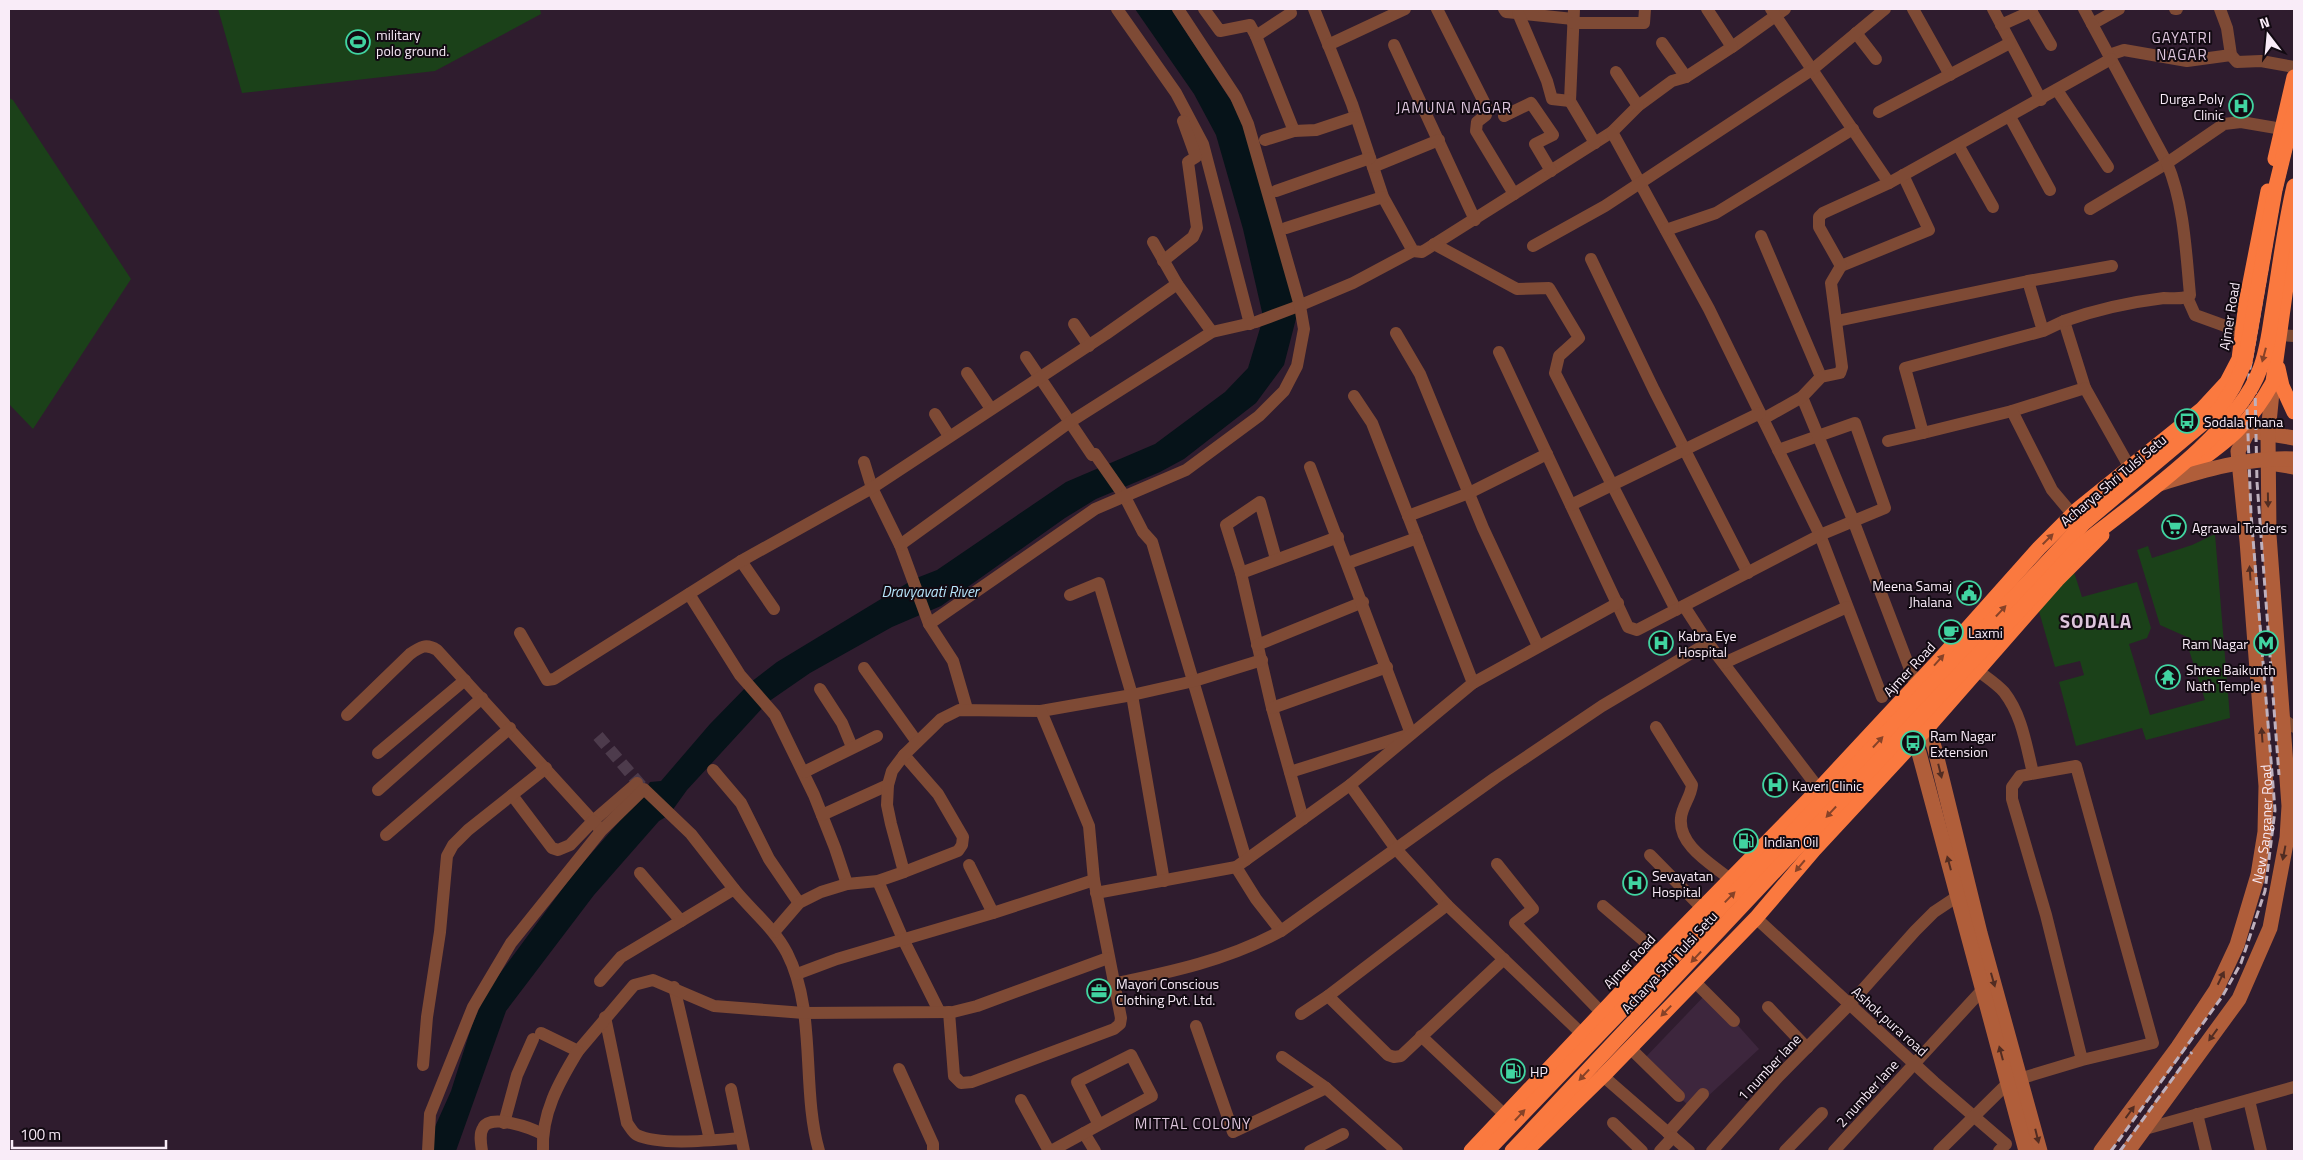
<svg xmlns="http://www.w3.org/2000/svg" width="2303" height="1160" font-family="'Titillium Web',sans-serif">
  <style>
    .built { fill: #3d263d }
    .green { fill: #1b4119 }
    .water { fill: #061319 }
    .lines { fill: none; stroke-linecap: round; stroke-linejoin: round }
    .street-tunnel { stroke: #4d3b4c; stroke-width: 12; stroke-dasharray: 12 6; stroke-linecap: butt }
    .street { stroke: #7e4a35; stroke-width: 12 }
    .secondary { stroke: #b05e3a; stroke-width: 15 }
    .highway { stroke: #fa793f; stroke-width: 15 }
    .rail { stroke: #beb0bd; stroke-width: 3; stroke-dasharray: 8 4; stroke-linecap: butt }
    .secondary-bridge { stroke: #b05e3a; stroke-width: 15 }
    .highway-bridge { stroke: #fa793f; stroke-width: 15 }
    .oneway { fill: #864228 }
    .oneway2 { fill: #512c22 }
    .labels { text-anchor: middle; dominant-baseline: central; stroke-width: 4; stroke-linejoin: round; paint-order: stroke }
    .poi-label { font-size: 14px; fill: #f9ecf8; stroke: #120a12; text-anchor: start }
    .street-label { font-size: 14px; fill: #f9ecf8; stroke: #120a12 }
    .neighbourhood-label { font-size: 15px; letter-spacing: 1px; fill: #ddc5dc; stroke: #120a12 }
    .water-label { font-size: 15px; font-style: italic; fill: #b8e7fd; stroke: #120a12 }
    .district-label { font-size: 19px; font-weight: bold; letter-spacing: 1px; fill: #ddc5dc; stroke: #120a12 }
  </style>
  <rect width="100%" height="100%" fill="#2f1c2e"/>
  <path class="built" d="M1708 992 1759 1049 1693 1110 1642 1061Z"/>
  <g class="green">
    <path d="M218 9H540L541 14 435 71 242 93Z"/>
    <path d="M9 98 13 100 131 279 33 429 9 404Z"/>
    <path d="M2215 534 2230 718 2146 740 2142 728 2076 746 2059 682 2084 675 2080 661 2055 667 2038 608 2073 569 2082 597 2137 582 2151 628 2147 638 2129 644 2150 715 2205 700 2189 650 2192 647 2187 637 2160 625 2137 550 2148 546 2152 558 2192 545Z"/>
  </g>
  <path class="water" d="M1135 9H1171L1239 113 1298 311 1284 365 1256 403 1184 459 1160 472 1096 499 1065 518 941 606 892 627 810 673 768 702 687 790 669 815 659 821 594 895 506 1011 456 1151H431L434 1129 451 1091 472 1025 487 991 574 873 640 798 650 782 661 781 710 724 751 682 777 662 914 579 937 570 1066 482 1155 444 1225 392 1248 368 1261 325 1262 312 1243 229 1216 135 1194 94Z"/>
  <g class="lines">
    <path class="street-tunnel" d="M598 736 644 789"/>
    <g class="street">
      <path d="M1117 9 1176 93 1203 144 1250 324"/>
      <path d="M1204 9 1220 31 1250 25 1256 36 1294 131"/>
      <path d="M1314 9 1352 104 1383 197 1413 251 1422 252 1612 132 1638 106 1672 81 1686 77 1732 47 1785 9"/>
      <path d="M1437 9 1487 108 1486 115 1477 122 1476 131 1514 194"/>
      <path d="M1504 9 1506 12 1573 19"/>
      <path d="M1574 9 1570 101 1595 143"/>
      <path d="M1707 9 1732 47"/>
      <path d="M1771 9 1889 183"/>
      <path d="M1913 9 1950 75"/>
      <path d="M1993 9 2041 100"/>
      <path d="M2030 9 2051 45"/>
      <path d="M2084 9 2092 24 2119 9"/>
      <path d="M2175 9H2177"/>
      <path d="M2220 9 2227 28 2231 55 2237 62 2261 61 2294 67"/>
      <path d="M1518 13 1547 81 1552 99 1570 101"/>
      <path d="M1573 23H1644L1645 9"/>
      <path d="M2001 25 2032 11"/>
      <path d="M1856 33 1876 59"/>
      <path d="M1256 36 1291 13"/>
      <path d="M1662 43 1686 77"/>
      <path d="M1328 45 1405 9"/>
      <path d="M1394 45 1475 220"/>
      <path d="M2109 55 2124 50 2187 61 2231 55"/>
      <path d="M1616 72 1638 106"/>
      <path d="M2057 90 2108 167"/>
      <path d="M1879 112 2010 43"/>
      <path d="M1504 116 1531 103 1553 135 1535 144 1551 171"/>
      <path d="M2010 117 2050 190"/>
      <path d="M1612 132 1709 309 1820 535 1882 697"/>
      <path d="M1265 140 1294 131 1316 130 1355 117"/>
      <path d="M1958 145 1993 207"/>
      <path d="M1373 167 1439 140"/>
      <path d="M1276 191 1370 158"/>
      <path d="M2090 209 2167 163 2092 24"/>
      <path d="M1286 228 1383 197"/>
      <path d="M1666 230 1716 213 1853 129"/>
      <path d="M1761 236 1821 377"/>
      <path d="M1153 242 1177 284 1212 332"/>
      <path d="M1434 244 1517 289 1549 288 1579 338 1559 356 1555 373 1676 610"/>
      <path d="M1533 246 1605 206 1813 69 1885 9"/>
      <path d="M1591 259 1654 390 1748 573"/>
      <path d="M1163 261 1193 237 1197 228 1188 162 1196 157 1183 121"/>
      <path d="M1841 266 1929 230 1903 175"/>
      <path d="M2028 281 2043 331 2064 321 2085 388 2012 411 1923 433 1905 368 2043 331"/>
      <path d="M2187 297 2195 315 2242 332"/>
      <path d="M1837 321 2028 281 2112 266"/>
      <path d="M2064 321C2095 310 2131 302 2164 298 2172 298 2183 300 2190 295 2186 252 2184 203 2167 163L2224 124 2241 122 2282 129"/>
      <path d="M1074 324 1089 346"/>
      <path d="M1396 333 1420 374 1483 528 1538 646"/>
      <path d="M2280 335 2294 336"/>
      <path d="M1499 352 1628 627 1637 630 1820 535 1885 508 1855 423 1778 450"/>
      <path d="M1026 357 1092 455"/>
      <path d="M967 373 991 409"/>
      <path d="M2085 388 2130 468"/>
      <path d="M1354 396 1372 423 1473 683"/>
      <path d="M1802 397 1853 520 1916 685"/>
      <path d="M2012 411 2052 490 2073 515"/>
      <path d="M935 414 949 436"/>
      <path d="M1763 419 1802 397 1821 377 1840 373 1842 367 1831 283 1841 266 1819 227V217L1823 213 1889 183 2111 59"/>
      <path d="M1888 441 1923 433"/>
      <path d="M1095 454 1125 497 1143 532 1152 542 1246 860"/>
      <path d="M864 462 872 488 900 545 929 624 953 661 967 709"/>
      <path d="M1571 505 1760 413"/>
      <path d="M1408 516 1469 493 1547 454"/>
      <path d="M900 545 1070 422 1212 332 1256 322 1296 307 1353 283 1413 251"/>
      <path d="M1276 559 1260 502 1226 525 1241 573 1272 708 1303 819"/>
      <path d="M741 561 774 609"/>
      <path d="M1348 563 1417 538"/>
      <path d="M1241 573 1338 537"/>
      <path d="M689 594 740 675 775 715 814 795 835 848 847 884"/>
      <path d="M1070 595 1099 583 1132 695 1164 881"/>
      <path d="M1684 606 1708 643 1819 789"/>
      <path d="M929 624 1095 509 1186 470 1259 416 1284 391 1297 366 1304 329 1300 306 1248 124 1236 97 1178 9"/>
      <path d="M520 633 547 680 554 679 741 561 872 488 1106 334 1177 284"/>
      <path d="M1257 645 1363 602"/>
      <path d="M1724 663 1847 607"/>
      <path d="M864 668 917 742"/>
      <path d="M1977 670C1986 677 1997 684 2004 692 2022 715 2026 745 2033 773"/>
      <path d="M820 689 842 723 852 747"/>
      <path d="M1272 708 1387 667"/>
      <path d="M347 715 410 654C420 647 426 643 437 650L593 821 637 783"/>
      <path d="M2283 719 2294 727"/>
      <path d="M1656 727 1692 785C1691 797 1682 806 1681 818 1678 846 1712 864 1731 880"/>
      <path d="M378 753 465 680"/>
      <path d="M904 755 938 794 963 837 962 845 958 851 904 872"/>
      <path d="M713 770 741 803 769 859 799 903"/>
      <path d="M804 772 877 736"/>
      <path d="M1290 772 1411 734 1310 467"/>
      <path d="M1350 785 1396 849 1447 905 1582 1034"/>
      <path d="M378 790 482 698"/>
      <path d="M512 795 552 848 558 850 570 845 593 821 599 828"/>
      <path d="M822 815 888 785"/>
      <path d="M386 835 510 728"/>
      <path d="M1650 855 1703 909"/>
      <path d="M1497 864 1533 909 1515 923 1602 1013"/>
      <path d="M969 865 993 913"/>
      <path d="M1236 867 1256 899 1281 931"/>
      <path d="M640 873 681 921 734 889C752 911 774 928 787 953 817 1011 801 1088 819 1151"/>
      <path d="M878 881 903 939 939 1011"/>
      <path d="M1096 893 1236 867 1350 785 1473 683 1618 603"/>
      <path d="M1447 905 1328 996 1388 1055 1394 1057 1401 1056 1504 959"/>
      <path d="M1603 906 1658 953"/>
      <path d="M1756 918 1934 1082 2006 1144 1999 1151"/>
      <path d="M774 932 799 903 821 892 847 884 878 881 904 872 891 824 887 805 888 785 892 771 904 755 941 719 959 710 1041 711 1132 695 1194 681 1262 660"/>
      <path d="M797 974 837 959 993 913 1094 880"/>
      <path d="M600 981 621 957 681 921"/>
      <path d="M1694 981 1734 1021"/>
      <path d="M1113 984C1171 972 1228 960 1281 931L1495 778 1602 706 1708 643"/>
      <path d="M674 987 710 1140"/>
      <path d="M1768 1007 1807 1048"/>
      <path d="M949 1012 954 1076 961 1083 972 1082 1114 1029 1120 1024 1121 1018 1094 880 1089 826 1041 711"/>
      <path d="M1301 1014 1328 996"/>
      <path d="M605 1017 627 1123C630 1127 633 1133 637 1135 659 1146 715 1140 740 1138"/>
      <path d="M1196 1026 1233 1132 1326 1088"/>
      <path d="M541 1033 578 1051 634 985 653 980 714 1006 804 1013 953 1012 977 1006 1108 958"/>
      <path d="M1421 1036 1505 1115"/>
      <path d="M1630 1048 1679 1096"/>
      <path d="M1282 1057 1326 1088 1397 1151"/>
      <path d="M423 1065 427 1017 440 932 447 856 453 845 468 830 546 768"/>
      <path d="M899 1069 933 1144V1151"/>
      <path d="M1603 1076 1689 1151"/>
      <path d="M731 1089 744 1151"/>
      <path d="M1021 1100 1049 1151"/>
      <path d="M2249 1100 2261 1151"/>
      <path d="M2197 1114 2206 1151"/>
      <path d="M504 1123 517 1075 533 1039"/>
      <path d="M1613 1123 1642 1151"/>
      <path d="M2145 1129 2294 1087"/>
      <path d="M1084 1133 1095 1151"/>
      <path d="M1668 1133 1703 1094"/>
      <path d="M428 1151 430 1114 473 1007 511 943 601 831 644 789 691 834 734 889"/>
      <path d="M482 1151C481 1144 479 1134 483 1128 490 1113 532 1128 542 1134"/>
      <path d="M543 1151C541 1114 559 1082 578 1051"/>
      <path d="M1051 1151 1152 1096 1131 1055 1077 1082 1099 1125"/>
      <path d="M1310 1151 1343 1134"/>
      <path d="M1660 1151 1673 1137"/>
      <path d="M1712 1151 1778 1077 1849 1005 1915 931 1934 912 1958 896"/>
      <path d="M1785 1151 1822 1113"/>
      <path d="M1834 1151 1984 988"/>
      <path d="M1939 1151 2009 1082 2082 1060 2046 915 2012 799V787L2020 776 2076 766 2153 1043 2082 1060"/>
    </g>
    <g class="secondary">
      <path d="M2258 432 2294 438"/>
      <path d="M2270 463 2294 467"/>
      <path d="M1921 718 1928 727 1935 750 1980 933 2040 1151"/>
      <path d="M1905 734 1919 753 2026 1151"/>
      <path id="s1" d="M2101 1151 2178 1047 2216 990 2237 945 2258 875 2265 832 2266 786 2247 541 2238 451 2249 430"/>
      <path d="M2128 1151 2239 999 2270 928 2287 838 2289 806 2269 535 2268 433 2273 382"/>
    </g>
    <g class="highway">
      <path d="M2275 159 2294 77"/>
      <path d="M2278 368 2282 386 2294 412"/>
      <path d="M2177 477C2221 445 2246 431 2273 382L2294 229"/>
      <path d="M1471 1151 1658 953 1819 789 1940 659 2039 548 2078 509 2202 409 2227 382 2239 359 2246 303 2268 191"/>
      <path d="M1526 1151 1603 1076 1756 918 1814 850 1928 727 2057 580 2102 535"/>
    </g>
    <g class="rail">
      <path d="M2255 386 2257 482 2279 775"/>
      <path d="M2111 1151 2222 997 2241 963 2265 891 2275 810 2251 514 2247 408 2249 374 2280 193 2294 134"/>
      <path d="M2120 1151 2192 1052"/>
    </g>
    <path class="secondary-bridge" d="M2159 484C2204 470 2247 457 2294 459"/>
    <g class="highway-bridge">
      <path d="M1487 1151 1775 851 2083 524 2220 409 2234 386 2245 362 2275 190 2294 112"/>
      <path d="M1512 1151 2080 546C2132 504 2238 432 2260 369 2267 352 2269 332 2272 314 2279 271 2284 229 2294 186"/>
    </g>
  </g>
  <defs><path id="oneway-solid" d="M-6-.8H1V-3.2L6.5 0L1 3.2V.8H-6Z" transform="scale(1.25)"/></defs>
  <g class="oneway">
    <use href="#oneway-solid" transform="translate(2264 355) rotate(105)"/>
    <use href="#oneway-solid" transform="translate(2048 539) rotate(-45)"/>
    <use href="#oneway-solid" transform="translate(2001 611) rotate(-47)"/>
    <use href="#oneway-solid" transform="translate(1939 660) rotate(-48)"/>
    <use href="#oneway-solid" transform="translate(1878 742) rotate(-47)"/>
    <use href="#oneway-solid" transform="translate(1831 812) rotate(133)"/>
    <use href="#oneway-solid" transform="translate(1800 866) rotate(130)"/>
    <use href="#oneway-solid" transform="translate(1730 897) rotate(-46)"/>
    <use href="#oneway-solid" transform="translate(1696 957) rotate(133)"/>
    <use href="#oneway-solid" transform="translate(1666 1011) rotate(134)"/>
    <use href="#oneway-solid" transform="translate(1584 1075) rotate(133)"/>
    <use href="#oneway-solid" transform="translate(1520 1115) rotate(-47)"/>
  </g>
  <g class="oneway2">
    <use href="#oneway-solid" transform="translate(2268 500) rotate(89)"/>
    <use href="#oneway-solid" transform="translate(2250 573) rotate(-94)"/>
    <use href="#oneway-solid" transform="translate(2262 735) rotate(-94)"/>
    <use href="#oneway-solid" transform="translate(1940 771) rotate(76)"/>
    <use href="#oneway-solid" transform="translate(2284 853) rotate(101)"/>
    <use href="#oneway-solid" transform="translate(1949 863) rotate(-105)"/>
    <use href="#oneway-solid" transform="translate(2221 978) rotate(-64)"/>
    <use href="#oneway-solid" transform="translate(1993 980) rotate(74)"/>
    <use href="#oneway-solid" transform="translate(2213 1035) rotate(126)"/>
    <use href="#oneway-solid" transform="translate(2001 1053) rotate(-105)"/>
    <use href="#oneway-solid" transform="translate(2130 1112) rotate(-54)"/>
    <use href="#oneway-solid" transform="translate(2037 1136) rotate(76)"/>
  </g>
  <defs>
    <g id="stadium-ring" transform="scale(1.25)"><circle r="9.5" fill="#120a12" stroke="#41d4a1" stroke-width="1.5"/><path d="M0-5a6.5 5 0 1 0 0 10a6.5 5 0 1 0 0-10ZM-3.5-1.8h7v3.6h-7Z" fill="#41d4a1"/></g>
    <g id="hospital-ring" transform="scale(1.25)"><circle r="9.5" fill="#120a12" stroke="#41d4a1" stroke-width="1.5"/><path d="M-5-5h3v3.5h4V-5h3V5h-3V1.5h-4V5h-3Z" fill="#41d4a1"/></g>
    <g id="bus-ring" transform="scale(1.25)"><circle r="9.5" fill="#120a12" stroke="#41d4a1" stroke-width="1.5"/><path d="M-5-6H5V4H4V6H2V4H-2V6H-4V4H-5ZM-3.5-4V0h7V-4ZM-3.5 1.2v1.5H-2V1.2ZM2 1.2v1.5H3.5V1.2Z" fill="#41d4a1"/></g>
    <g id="supermarket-ring" transform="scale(1.25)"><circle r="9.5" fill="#120a12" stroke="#41d4a1" stroke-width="1.5"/><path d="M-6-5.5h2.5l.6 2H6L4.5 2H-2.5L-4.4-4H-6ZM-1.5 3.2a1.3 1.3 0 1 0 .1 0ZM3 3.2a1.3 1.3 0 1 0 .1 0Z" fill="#41d4a1"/></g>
    <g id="civic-ring" transform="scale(1.25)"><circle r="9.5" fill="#120a12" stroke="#41d4a1" stroke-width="1.5"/><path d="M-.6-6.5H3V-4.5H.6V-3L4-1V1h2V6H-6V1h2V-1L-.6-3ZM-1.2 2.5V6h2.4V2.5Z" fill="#41d4a1"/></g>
    <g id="cafe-ring" transform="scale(1.25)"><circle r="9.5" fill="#120a12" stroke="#41d4a1" stroke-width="1.5"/><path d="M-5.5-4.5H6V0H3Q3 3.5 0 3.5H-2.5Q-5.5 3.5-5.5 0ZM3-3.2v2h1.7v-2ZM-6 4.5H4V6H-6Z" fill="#41d4a1"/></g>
    <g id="metro-ring" transform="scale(1.25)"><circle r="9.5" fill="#120a12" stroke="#41d4a1" stroke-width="1.5"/><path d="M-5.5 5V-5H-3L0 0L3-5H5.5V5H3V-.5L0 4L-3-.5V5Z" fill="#41d4a1"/></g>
    <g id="temple-ring" transform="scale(1.25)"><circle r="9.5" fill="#120a12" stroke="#41d4a1" stroke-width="1.5"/><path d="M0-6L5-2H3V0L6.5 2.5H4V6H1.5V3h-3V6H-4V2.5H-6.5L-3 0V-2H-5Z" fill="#41d4a1"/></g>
    <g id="fuel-ring" transform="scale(1.25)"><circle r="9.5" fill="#120a12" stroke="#41d4a1" stroke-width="1.5"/><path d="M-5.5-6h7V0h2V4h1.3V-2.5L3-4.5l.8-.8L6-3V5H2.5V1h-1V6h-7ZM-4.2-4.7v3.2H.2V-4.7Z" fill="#41d4a1"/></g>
    <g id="office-ring" transform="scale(1.25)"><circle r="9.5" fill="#120a12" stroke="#41d4a1" stroke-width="1.5"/><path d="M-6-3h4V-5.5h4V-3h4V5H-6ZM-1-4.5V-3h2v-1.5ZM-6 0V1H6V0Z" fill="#41d4a1"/></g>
  </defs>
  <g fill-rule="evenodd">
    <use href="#stadium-ring" x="358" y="42"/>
    <use href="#hospital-ring" x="2241" y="106"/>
    <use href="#bus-ring" x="2187" y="421"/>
    <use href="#supermarket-ring" x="2174" y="527"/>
    <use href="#civic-ring" x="1969" y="593"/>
    <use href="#cafe-ring" x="1951" y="632"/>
    <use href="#hospital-ring" x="1661" y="643"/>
    <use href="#metro-ring" x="2266" y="643"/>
    <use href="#temple-ring" x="2168" y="677"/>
    <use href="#bus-ring" x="1913" y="743"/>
    <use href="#hospital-ring" x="1775" y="785"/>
    <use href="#fuel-ring" x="1746" y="841"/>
    <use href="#hospital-ring" x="1635" y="883"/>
    <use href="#office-ring" x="1099" y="991"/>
    <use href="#fuel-ring" x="1513" y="1071"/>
  </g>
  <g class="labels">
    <g class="poi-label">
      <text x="376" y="34">military<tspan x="376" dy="16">polo ground.</tspan></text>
      <text x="2224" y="98" text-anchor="end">Durga Poly<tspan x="2224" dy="16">Clinic</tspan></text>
      <text x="2204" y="421">Sodala Thana</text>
      <text x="2192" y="527">Agrawal Traders</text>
      <text x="1952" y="585" text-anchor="end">Meena Samaj<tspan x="1952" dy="16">Jhalana</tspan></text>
      <text x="1968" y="632">Laxmi</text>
      <text x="1678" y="635">Kabra Eye<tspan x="1678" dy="16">Hospital</tspan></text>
      <text x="2248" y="643" text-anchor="end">Ram Nagar</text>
      <text x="2186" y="669">Shree Baikunth<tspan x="2186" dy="16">Nath Temple</tspan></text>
      <text x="1930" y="735">Ram Nagar<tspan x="1930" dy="16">Extension</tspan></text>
      <text x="1792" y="785">Kaveri Clinic</text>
      <text x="1764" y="841">Indian Oil</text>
      <text x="1652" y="875">Sevayatan<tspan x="1652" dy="16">Hospital</tspan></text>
      <text x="1116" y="983">Mayori Conscious<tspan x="1116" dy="16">Clothing Pvt. Ltd.</tspan></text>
      <text x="1530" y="1071">HP</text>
    </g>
    <g class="street-label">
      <text transform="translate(2229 316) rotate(-81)">Ajmer Road</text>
      <text transform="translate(2113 480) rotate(-40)">Acharya Shri Tulsi Setu</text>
      <text transform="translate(1909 669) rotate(-47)">Ajmer Road</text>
      <text stroke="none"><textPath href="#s1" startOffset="372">New Sanganer Road</textPath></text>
      <text transform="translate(1629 961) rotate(-47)">Ajmer Road</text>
      <text transform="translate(1669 962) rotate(-47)">Acharya Shri Tulsi Setu</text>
      <text transform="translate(1890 1021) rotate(42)">Ashok pura road</text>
      <text transform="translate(1769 1067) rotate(-47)">1 number lane</text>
      <text transform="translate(1867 1093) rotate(-48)">2 number lane</text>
    </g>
    <g class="neighbourhood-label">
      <text x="2182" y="37">GAYATRI<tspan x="2182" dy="17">NAGAR</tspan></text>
      <text x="1454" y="107">JAMUNA NAGAR</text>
      <text x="1193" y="1123">MITTAL COLONY</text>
    </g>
    <g class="water-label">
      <text x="930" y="591">Dravyavati River</text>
    </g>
    <g class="district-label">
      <text x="2096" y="620">SODALA</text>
    </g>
  </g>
  <rect width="2303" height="1160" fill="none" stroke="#f9ecf8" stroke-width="20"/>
  <g transform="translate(2268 35) rotate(344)" stroke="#120a12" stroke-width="4" paint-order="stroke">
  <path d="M0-4L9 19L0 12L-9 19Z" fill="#f9ecf8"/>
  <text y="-8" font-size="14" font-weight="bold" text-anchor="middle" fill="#f9ecf8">N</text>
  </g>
  <path d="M12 1140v8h154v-8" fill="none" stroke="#f9ecf8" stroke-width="2.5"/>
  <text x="20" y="1140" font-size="15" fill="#f9ecf8" stroke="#120a12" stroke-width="4" paint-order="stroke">100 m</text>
</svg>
